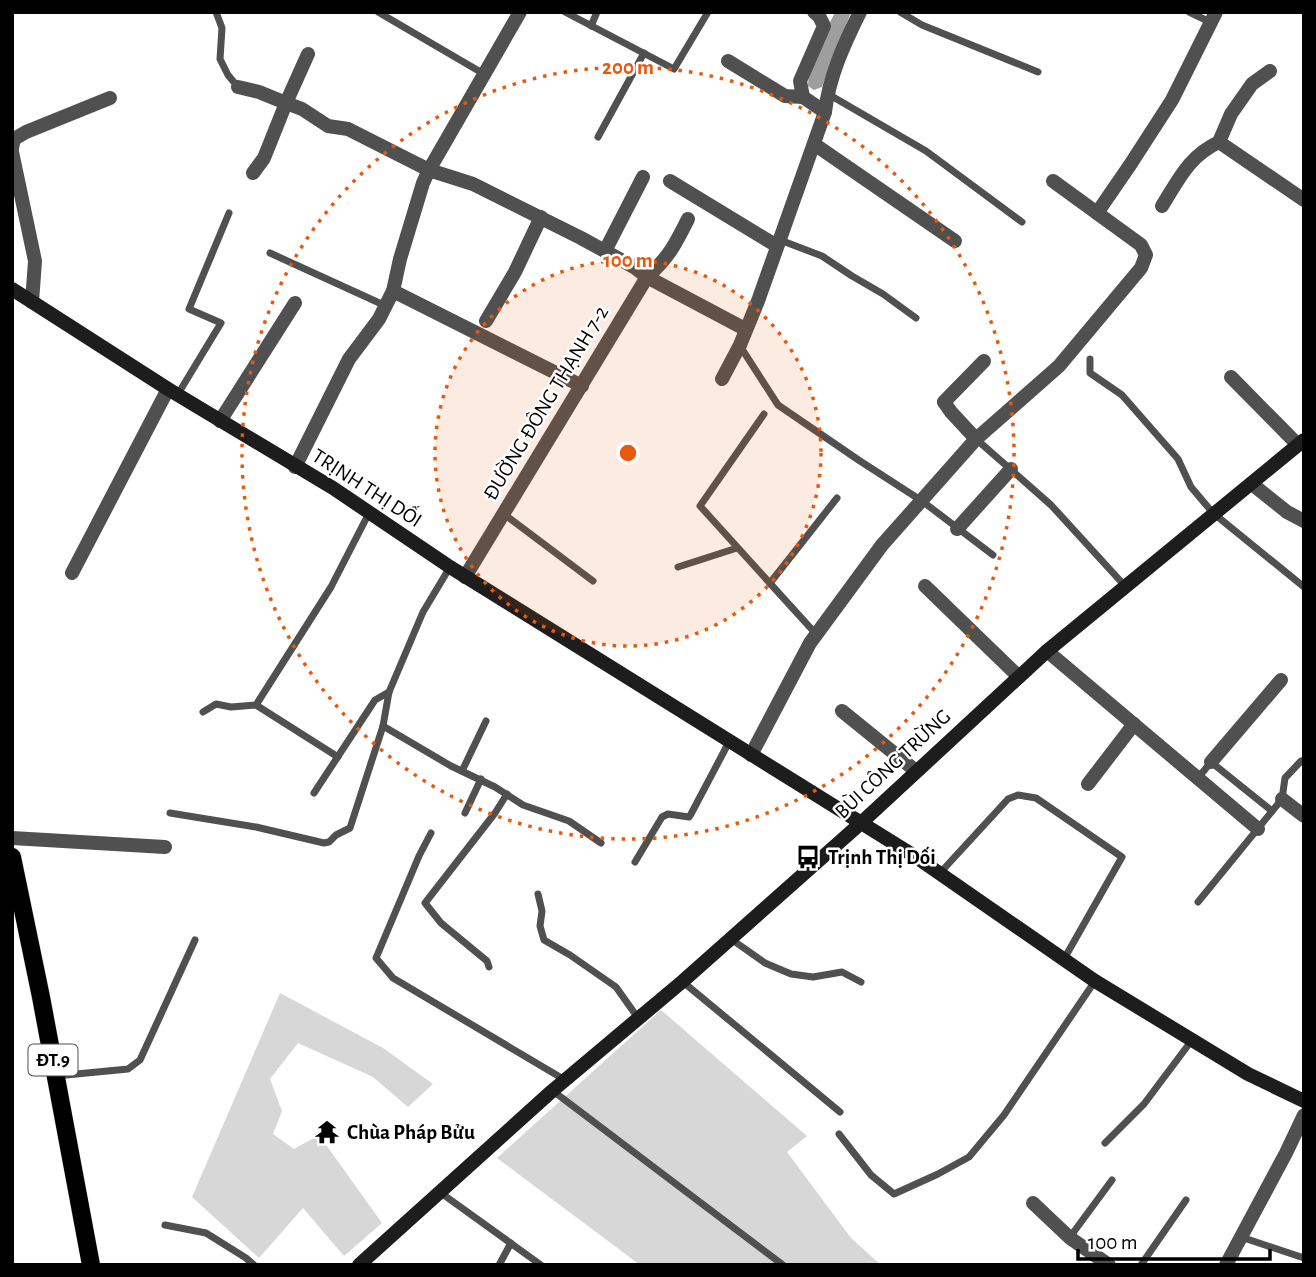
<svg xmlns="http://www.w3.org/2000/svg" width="1316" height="1277" font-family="'Alegreya Sans',sans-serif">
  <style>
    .green { fill: #d7d7d7 }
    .water { fill: #9e9e9e }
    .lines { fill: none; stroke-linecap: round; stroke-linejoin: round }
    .primary-casing { stroke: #dbdbdb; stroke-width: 19 }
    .lane { stroke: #505050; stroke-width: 7 }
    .street { stroke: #505050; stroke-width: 14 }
    .secondary { stroke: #1d1d1d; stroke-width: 14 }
    .primary { stroke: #000; stroke-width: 18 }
    .ring { fill: none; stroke: #e8590c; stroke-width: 3.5; stroke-dasharray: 3.5 7 }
    .labels { text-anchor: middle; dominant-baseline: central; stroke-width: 5; stroke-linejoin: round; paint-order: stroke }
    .shield { fill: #fff; stroke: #4c4c4c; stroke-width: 2 }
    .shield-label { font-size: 19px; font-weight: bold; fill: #000 }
    .street-label { font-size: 21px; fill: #000; stroke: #fff }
    .poi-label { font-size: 21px; font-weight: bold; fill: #000; stroke: #fff; text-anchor: start }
    .centre { fill: #e8590c; stroke: #fff; stroke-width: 3.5 }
    .ring-label { font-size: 21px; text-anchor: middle; font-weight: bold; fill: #e8590c; stroke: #fff; stroke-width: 5; stroke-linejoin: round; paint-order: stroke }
  </style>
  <rect width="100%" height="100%" fill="#fff"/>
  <g class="green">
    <path d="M280 993 383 1048 433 1084 408 1107 373 1077 298 1043 270 1079 282 1111 273 1134 294 1149 319 1135 382 1223 344 1256 303 1208 259 1258 192 1197Z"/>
    <path d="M661 1010 807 1136 787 1152 851 1238 881 1265H640L497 1158Z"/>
  </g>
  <path class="water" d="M835 12H851L822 87 814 90 808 86C809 59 824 36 835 12Z"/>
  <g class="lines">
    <g class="primary-casing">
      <path id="primary" d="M12 857 41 997 91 1265"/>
    </g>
    <g class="lane">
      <path d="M216 12 222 28 220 59 228 75 238 87"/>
      <path d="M378 12 484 74"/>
      <path d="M565 12 674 69 708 12"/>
      <path d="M900 12 922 25 1038 72"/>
      <path d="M1189 12 1210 22"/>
      <path d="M591 26 597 12"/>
      <path d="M828 94 926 151 1022 222"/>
      <path d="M598 137 644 53"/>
      <path d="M780 240 822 256 852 276 883 294 916 318"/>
      <path d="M270 253 386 306"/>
      <path d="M740 346 778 405 860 461 922 501 993 555"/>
      <path d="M1090 359V373L1122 395 1178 459 1191 487 1213 513 1304 587"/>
      <path d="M178 394 221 323 189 309 229 213"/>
      <path d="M764 414 700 506 816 634"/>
      <path d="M976 439 1051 505 1125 586"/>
      <path d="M504 514 593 581"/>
      <path d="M678 567 737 548"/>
      <path d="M770 583 837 498"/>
      <path d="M256 705 338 757"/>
      <path d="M203 712 216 704 231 707 256 705 331 587 369 513"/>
      <path d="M383 726 451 766 495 787 523 805 569 821 601 843"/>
      <path d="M462 771 486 721"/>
      <path d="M1198 778 1211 762 1272 811"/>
      <path d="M314 793 375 700 389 692"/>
      <path d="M170 813 256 827 324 843 329 842 336 835 350 828 383 726 389 692 423 612 450 567"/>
      <path d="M465 813 481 779"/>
      <path d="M431 833 419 856 376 958 393 978 565 1080"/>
      <path d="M635 862 662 817 668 814 689 817 691 814 729 742"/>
      <path d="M940 873 1008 799 1018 795 1036 798 1122 857 1064 959"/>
      <path d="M538 894 542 911 540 926 544 940 570 955 616 987 638 1018"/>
      <path d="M1198 902 1282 799 1285 778 1301 761 1304 760"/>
      <path d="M731 939 765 963 791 974 813 977 842 972 861 982"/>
      <path d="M489 967 487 961 441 923 425 903 495 813 507 794"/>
      <path d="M683 982 840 1112"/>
      <path d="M56 1076 128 1069 140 1060 195 940"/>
      <path d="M553 1091 783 1265"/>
      <path d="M839 1134 871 1175 894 1194 938 1174 969 1157 1004 1115 1095 981"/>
      <path d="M1105 1143 1144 1104 1192 1040"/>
      <path d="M441 1193 541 1265"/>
      <path d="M165 1225 206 1233 246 1258 254 1265"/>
      <path d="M1070 1237 1112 1180"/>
      <path d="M1241 1237 1304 1258"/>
      <path d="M499 1265 511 1243"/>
      <path d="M1141 1265 1186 1200"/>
    </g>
    <g class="street">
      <path d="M814 12 819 16 824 26 800 81 803 97 825 112"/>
      <path d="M728 61 785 96 803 97"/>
      <path d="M1270 71 1252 84 1231 114 1219 142 1304 200"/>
      <path d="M238 87 259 92 286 103 308 54"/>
      <path d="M814 144 955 241"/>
      <path d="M12 148 14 139 26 132 110 98"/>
      <path d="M12 152 35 261 32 302"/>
      <path d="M253 173 264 158 286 103 302 109 328 126 348 129 429 170 473 184 581 238 634 267 647 277 745 329"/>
      <path d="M670 181 777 246"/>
      <path d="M1162 206C1179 179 1189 156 1219 142"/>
      <path d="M1097 213 1130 165 1172 100 1216 12"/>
      <path d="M605 251 643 177"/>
      <path d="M393 291 582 386"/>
      <path d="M486 321 515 272 541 217"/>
      <path d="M1231 377 1298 445"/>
      <path d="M722 379 740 345 758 301 825 112C829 77 844 44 860 12"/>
      <path d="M220 421 295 303"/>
      <path d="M976 439 951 412 944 402 984 361"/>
      <path d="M295 467 349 359 379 319 393 291 400 259 423 183 429 170 520 12"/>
      <path d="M1252 484 1287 512 1304 521"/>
      <path d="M957 529 1011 469"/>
      <path d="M72 573 168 389"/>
      <path d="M465 577 647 277C669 257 675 245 688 219"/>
      <path d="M925 586 1019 677"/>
      <path d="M1047 651 1258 829"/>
      <path d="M842 711 916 771"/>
      <path d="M751 755 810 643 882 545 976 439 1059 366 1141 268 1146 255 1141 245 1053 181"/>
      <path d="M1211 762 1281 680"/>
      <path d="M1088 784 1134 724"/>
      <path d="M1282 799 1304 816"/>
      <path d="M12 838 165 847"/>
      <path d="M1033 1203 1070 1238 1109 1265"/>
      <path d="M1226 1265 1286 1153 1304 1115"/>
    </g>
    <g class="secondary">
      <path d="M12 289 168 389 333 488 450 567 916 857 1095 981 1248 1074 1304 1101"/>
      <path d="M359 1265 552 1091 683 981 861 823 1047 651 1304 440"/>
    </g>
    <use href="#primary" class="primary"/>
  </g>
  <circle cx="628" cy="453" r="193" fill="#e8590c" fill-opacity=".12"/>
  <g class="ring">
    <circle cx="628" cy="453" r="193"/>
    <circle cx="628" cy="453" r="386"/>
  </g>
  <defs>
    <g id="bus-bare" transform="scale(1.89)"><path d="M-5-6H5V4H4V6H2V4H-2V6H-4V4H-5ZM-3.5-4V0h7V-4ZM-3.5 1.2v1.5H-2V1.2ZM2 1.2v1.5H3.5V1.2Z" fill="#000" stroke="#fff" stroke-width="2.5" paint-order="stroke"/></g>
    <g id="temple-bare" transform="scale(1.89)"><path d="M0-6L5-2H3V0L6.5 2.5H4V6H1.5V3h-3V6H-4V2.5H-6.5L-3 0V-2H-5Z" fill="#000" stroke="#fff" stroke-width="2.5" paint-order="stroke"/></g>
  </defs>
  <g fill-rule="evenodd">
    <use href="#bus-bare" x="808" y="857"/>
    <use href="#temple-bare" x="327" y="1132"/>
  </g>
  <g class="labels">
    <rect class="shield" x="28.5" y="1044.5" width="49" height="31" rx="5"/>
    <g class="shield-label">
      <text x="53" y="1060">ĐT.9</text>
    </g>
    <g class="street-label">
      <text transform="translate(546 403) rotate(-59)">ĐƯỜNG ĐÔNG THẠNH 7-2</text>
      <text transform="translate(367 488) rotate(33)">TRỊNH THỊ DỐI</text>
      <text transform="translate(893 764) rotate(-43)">BÙI CÔNG TRỪNG</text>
    </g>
    <g class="poi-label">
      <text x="828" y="857">Trịnh Thị Dối</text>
      <text x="347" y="1132">Chùa Pháp Bửu</text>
    </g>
  </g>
  <circle cx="628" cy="453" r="10" class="centre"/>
  <g class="ring-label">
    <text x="628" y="74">200 m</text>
    <text x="628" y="267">100 m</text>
  </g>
  <rect width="1316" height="1277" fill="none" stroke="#000000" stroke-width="28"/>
  <path d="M1078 1249v10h192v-10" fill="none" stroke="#000000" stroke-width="3.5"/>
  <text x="1088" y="1249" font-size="21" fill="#000000" stroke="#ffffff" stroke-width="5" paint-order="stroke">100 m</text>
</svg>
